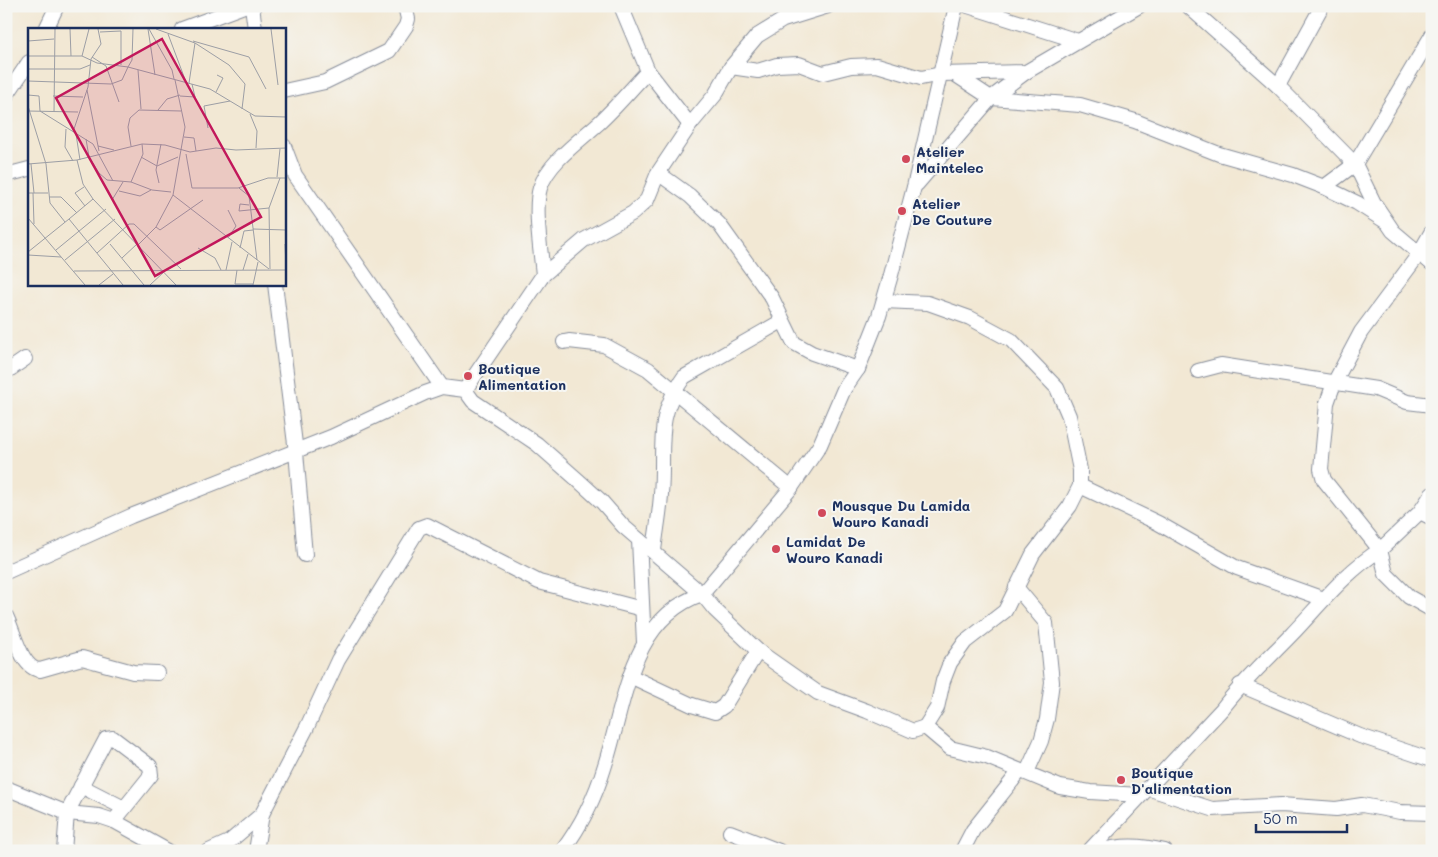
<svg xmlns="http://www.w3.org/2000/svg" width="1438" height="857" font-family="Mali,sans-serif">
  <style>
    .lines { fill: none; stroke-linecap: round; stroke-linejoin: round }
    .minor-casing { stroke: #868c99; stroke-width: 16 }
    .minor { stroke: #fff; stroke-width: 14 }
    .poi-dot { fill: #d1495b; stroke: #f6f6f2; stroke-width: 2 }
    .labels { text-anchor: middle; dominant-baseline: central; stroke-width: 4; stroke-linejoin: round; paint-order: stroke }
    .poi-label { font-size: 14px; font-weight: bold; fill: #1b2f5e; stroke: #f6f6f2; text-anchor: start }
    .inset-road { fill: none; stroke: #9c9ea5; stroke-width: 1 }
    .view { fill: #c2185b; fill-opacity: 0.15; stroke: #c2185b; stroke-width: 2.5 }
    .inset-edge { fill: none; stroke: #1b2f5e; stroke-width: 2.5 }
  </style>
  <rect width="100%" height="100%" fill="#f6f6f2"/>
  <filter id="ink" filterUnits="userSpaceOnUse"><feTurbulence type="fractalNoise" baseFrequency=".02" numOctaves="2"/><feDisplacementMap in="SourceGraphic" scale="10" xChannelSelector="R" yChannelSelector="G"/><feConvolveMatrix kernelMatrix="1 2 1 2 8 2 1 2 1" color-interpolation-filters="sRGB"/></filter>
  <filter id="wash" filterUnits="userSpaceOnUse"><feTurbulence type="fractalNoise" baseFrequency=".0096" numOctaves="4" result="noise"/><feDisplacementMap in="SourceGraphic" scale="20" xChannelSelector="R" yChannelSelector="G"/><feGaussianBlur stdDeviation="1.12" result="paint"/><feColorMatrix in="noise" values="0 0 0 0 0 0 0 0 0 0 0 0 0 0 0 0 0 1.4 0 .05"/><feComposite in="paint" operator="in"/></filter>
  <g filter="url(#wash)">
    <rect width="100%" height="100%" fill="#f2e8d4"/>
  </g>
  <g filter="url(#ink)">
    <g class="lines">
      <g class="minor-casing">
        <g id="minor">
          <path d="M252 6 255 29"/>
          <path d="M621 6 648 71 690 125"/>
          <path d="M968 6 1078 41"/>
          <path d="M1188 6 1278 86 1355 164 1374 203 1393 231 1432 264"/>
          <path d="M46 29 57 6"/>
          <path d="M182 29 244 6"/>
          <path d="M731 67 758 71 777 65 799 64 823 73 851 66 877 65 921 78 941 74 1026 72 1139 6"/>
          <path d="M956 75 991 98 1080 105 1135 121 1219 154 1293 175 1324 187 1357 203 1385 221"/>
          <path d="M1278 86 1322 6"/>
          <path d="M284 91 325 82 389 51 406 26 408 19 405 6"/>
          <path d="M6 96 29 62"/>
          <path d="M284 146 295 175 442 387"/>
          <path d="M658 173 690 125 715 95 731 67 757 36 783 20 828 6"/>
          <path d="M6 175 29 169"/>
          <path d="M917 184 991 98 1026 72"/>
          <path d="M1324 187 1355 164 1432 35"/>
          <path d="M1432 231 1419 254 1361 332 1334 383 1327 403 1321 469 1324 480 1380 550 1420 512 1432 494"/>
          <path d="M543 275C541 253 534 208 540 188 548 162 582 139 601 121 618 105 633 87 648 71"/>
          <path d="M275 284 296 452 305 555"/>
          <path d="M884 301 928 303 970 318 1011 340 1057 388 1069 416 1080 470V486L1070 506 1033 554 1005 611 965 642 950 663 943 681 937 708 925 727"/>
          <path d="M564 342 569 341 604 345 648 369 791 488"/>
          <path d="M1198 371 1221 365 1376 389 1407 402 1432 405"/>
          <path d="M6 372 25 359"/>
          <path d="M465 390 543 275 584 240 633 213 647 200 658 173 690 196 719 224 772 298 794 343 812 353 858 369"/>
          <path d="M1080 486 1158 523 1237 568 1324 599"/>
          <path d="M1420 512 1432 518"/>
          <path d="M639 540 644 643"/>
          <path d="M654 551C656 532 660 513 661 494 665 448 654 417 684 377L782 321"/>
          <path d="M6 572 131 516 331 437 425 393 442 387 465 390 473 401 537 444 579 481 602 502 623 526 702 594 715 610 758 651 818 693 867 711 913 731 925 727 950 748 987 757 1060 787 1090 792 1140 795"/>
          <path d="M1016 587 1046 623 1052 682 1047 719 1041 741 1027 772"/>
          <path d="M6 616C14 631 21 669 40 670L82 658 133 672 157 673"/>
          <path d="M630 676 692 705 715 712 724 706 758 651"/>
          <path d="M1240 685 1360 736 1432 760"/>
          <path d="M81 786 124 808"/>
          <path d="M6 788 67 813 99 816 114 821 168 851"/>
          <path d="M1147 788 1212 809 1281 805 1336 809 1362 805 1400 812 1432 813"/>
          <path d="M730 832 779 851"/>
          <path d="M64 851 67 813 106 739 113 738 150 766 151 775 114 821"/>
          <path d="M209 851 229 842 262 814"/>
          <path d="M256 851 262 814 307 727 338 660 419 528 427 525 539 582 642 609"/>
          <path d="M562 851C581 826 596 795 605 765 625 703 630 619 702 594L791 488 820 445 844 389 858 369 879 316 891 275 914 187 956 6"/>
          <path d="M962 851 973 830 1020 771"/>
          <path d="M1089 851 1222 709C1243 681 1267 660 1291 635 1319 606 1345 572 1380 550L1386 574 1409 597 1432 610"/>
          <path d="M1097 851C1121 845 1140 845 1165 851"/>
        </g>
      </g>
      <use href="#minor" class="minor"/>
    </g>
  </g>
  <g class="poi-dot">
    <circle cx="906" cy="159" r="5"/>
    <circle cx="902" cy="211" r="5"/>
    <circle cx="468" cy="376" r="5"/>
    <circle cx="822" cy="513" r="5"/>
    <circle cx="776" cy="549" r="5"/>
    <circle cx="1121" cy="780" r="5"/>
  </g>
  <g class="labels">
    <g class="poi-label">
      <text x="916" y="151">Atelier<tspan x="916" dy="16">Maintelec</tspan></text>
      <text x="912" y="203">Atelier<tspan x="912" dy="16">De Couture</tspan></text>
      <text x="478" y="368">Boutique<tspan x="478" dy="16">Alimentation</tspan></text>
      <text x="832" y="505">Mousque Du Lamida<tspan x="832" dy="16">Wouro Kanadi</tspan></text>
      <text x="786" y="541">Lamidat De<tspan x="786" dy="16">Wouro Kanadi</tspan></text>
      <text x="1131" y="772">Boutique<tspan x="1131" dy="16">D'alimentation</tspan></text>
    </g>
  </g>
  <g transform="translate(28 28)">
    <rect width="258" height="258" fill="#f2e8d4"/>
    <path class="inset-road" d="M42 1 43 28M105 1 104 32 100 39 182 61 227 88 258 89M120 1 127 47M121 1 144 42 146 51M128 1 167 15 201 37 217 56 214 81M243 1 250 57M72 4 93 3V37M140 6 158 54M0 13 26 11M165 13 221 29 238 61M0 28H54L69 35 100 39 94 52 83 56 0 53M54 28 61 1M64 29 78 38 91 74M0 41H52L62 37M110 42 113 81M161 55 167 15M59 62 71 123M188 64 195 50 189 47M0 67 11 68 12 83 65 116 85 153M25 68 55 69M152 68 167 69 164 56M0 78 18 136 22 175 37 194M130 82 139 71 152 67M0 83 50 84M26 84 27 1M222 86 229 103 228 120M180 100 176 78 202 73M38 101 37 119 45 133M45 104 60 59 63 31 73 16 70 1M48 106 52 132M156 109 166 110 168 123M58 111 61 129 71 145 79 152 103 154M114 116 115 126 103 154 124 162 143 164M70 118 86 122M103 118 100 99 102 90 111 82 153 83M158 126 164 160H210L240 150H258M113 129 129 138 150 129M49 132 55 156 65 171 148 257M0 136 49 132 114 116 137 117 162 124 188 120 208 122 258 120M3 136 6 165M249 149 252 121M131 155 128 142 133 116M56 159 47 165 57 178M211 160 221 168 229 232M91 163 112 168 123 162M0 165H20M5 165 6 196M145 167 241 241M21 169H33L49 185M84 172 95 154M221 177 212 176 211 183 241 180M200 182 208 198 200 210M0 190 57 257M41 191 65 171M128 199 132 202 175 172M225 201 258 202M82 216 116 257M257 216 258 238M110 217 128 199 145 167 157 99 147 52M170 220 187 230 193 242M212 220 216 203 225 202M28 222 78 181M0 224 41 191 95 257M69 225 101 196H106L153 241M0 227 33 229M94 230 109 216M37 232 87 191M242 241 241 180 252 150M198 242 204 214M209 242 207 256H225M215 242 220 226M46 243 258 242M71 257 85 246M122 257 137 243M225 257 230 234"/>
    <path class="view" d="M134 11 233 189 127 248 28 70Z"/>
    <rect width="258" height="258" class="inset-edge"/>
  </g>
  <rect width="1438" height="857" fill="none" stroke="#f6f6f2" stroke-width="25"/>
  <path d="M1256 824v8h91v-8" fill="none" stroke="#1b2f5e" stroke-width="2.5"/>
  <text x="1263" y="824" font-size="15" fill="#1b2f5e" stroke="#f6f6f2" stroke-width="4" paint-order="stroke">50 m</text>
</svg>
